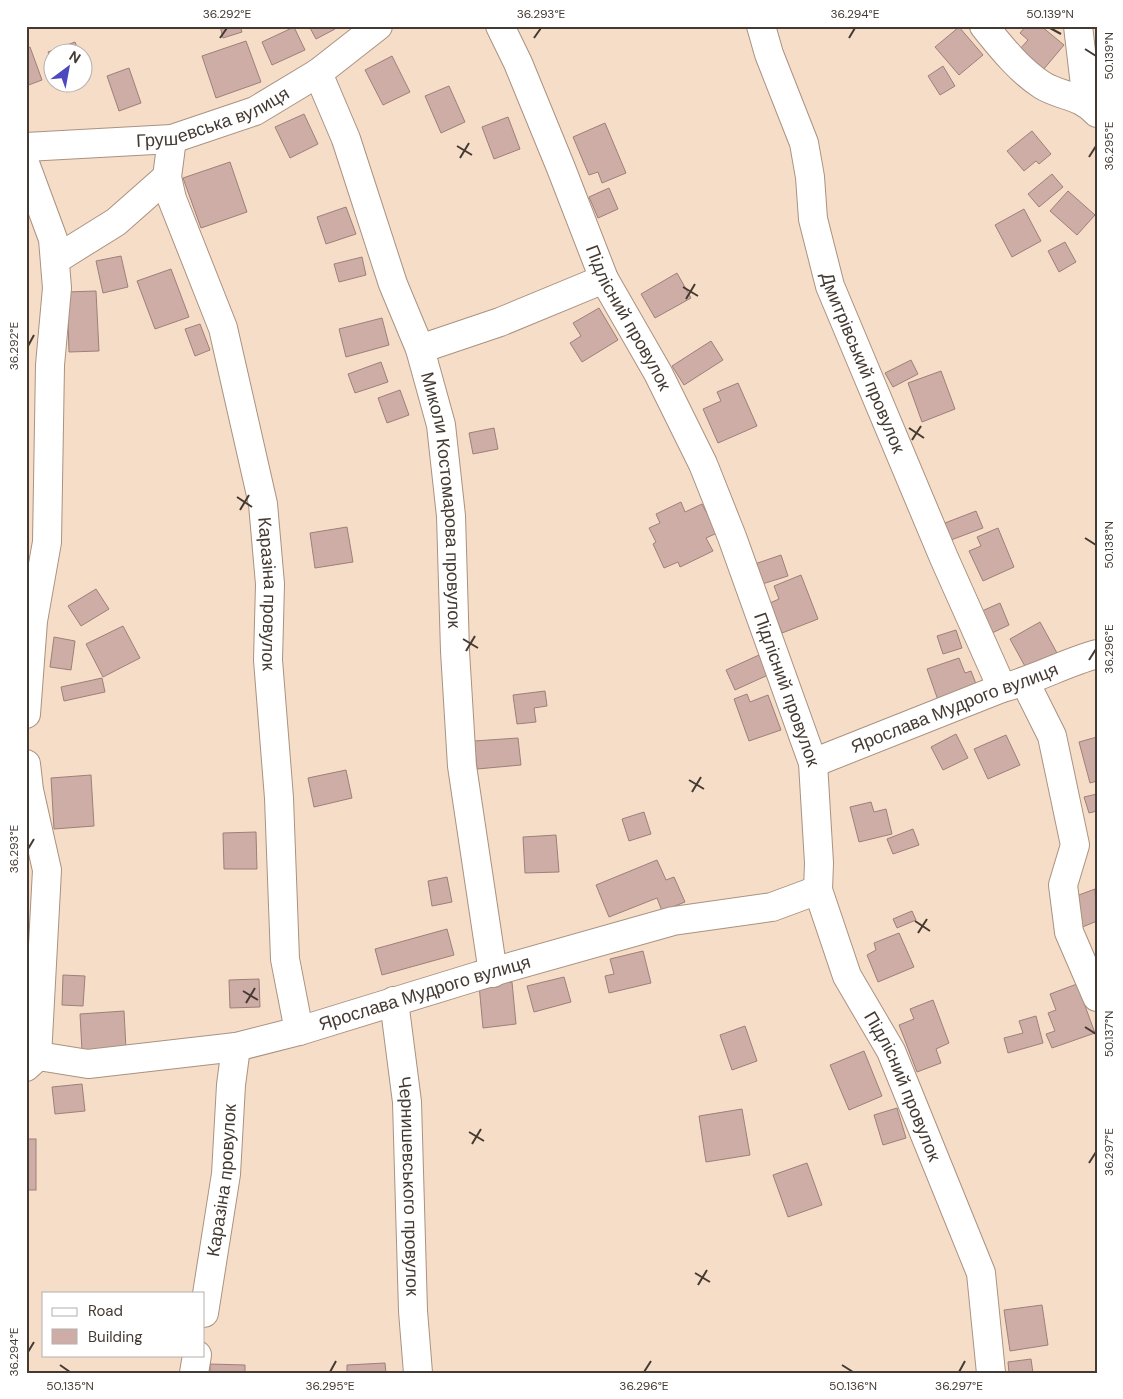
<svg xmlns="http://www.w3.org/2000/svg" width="1123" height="1399" font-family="'DM Sans',sans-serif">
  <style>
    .building { fill: #cdada6; stroke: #9e8079 }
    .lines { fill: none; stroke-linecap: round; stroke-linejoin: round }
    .minor-casing { stroke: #aa9280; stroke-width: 30 }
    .minor { stroke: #fff; stroke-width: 28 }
    .ticks { fill: none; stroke: #443a32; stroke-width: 2 }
    .labels { text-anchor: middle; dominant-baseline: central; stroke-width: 4; stroke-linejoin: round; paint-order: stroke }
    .street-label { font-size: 18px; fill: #443a32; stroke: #fff }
    .neatline { fill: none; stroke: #443a32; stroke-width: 2 }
    .ticks-label { font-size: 12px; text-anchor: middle; fill: #443a32 }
  </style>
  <rect width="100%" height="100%" fill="#f6ddc8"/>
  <g class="building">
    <path d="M220 26H240L242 32 223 38Z"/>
    <path d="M309 26H334L335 29 316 39Z"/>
    <path d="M1026 26H1041L1064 45 1043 70 1019 50 1028 40 1020 33Z"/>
    <path d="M294 27 305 50 272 65 262 42Z"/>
    <path d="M959 27 983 55 959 75 935 47Z"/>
    <path d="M246 41 261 82 216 98 202 56Z"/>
    <path d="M75 42 79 52H52V63L48 52Z"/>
    <path d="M30 47 42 80 26 86V48Z"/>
    <path d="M392 56 410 92 383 105 365 70Z"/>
    <path d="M82 62 89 80 82 82Z"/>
    <path d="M943 66 955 86 940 95 928 76Z"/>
    <path d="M129 68 141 103 119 111 107 76Z"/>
    <path d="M60 82H82L63 90Z"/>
    <path d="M449 86 465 122 441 133 425 96Z"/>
    <path d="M304 114 318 144 290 158 275 127Z"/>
    <path d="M508 117 520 149 494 159 482 127Z"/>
    <path d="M605 123 626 173 602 183 598 172 589 175 573 137Z"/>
    <path d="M1032 131 1051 154 1039 164 1036 161 1024 171 1007 151Z"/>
    <path d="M230 162 247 212 201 228 183 178Z"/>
    <path d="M1052 174 1063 187 1039 207 1028 194Z"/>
    <path d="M609 188 618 209 598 218 589 197Z"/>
    <path d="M1068 191 1095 215 1077 235 1050 211Z"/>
    <path d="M346 207 356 234 326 244 317 217Z"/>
    <path d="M1024 209 1041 241 1012 257 995 225Z"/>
    <path d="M1065 242 1076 262 1059 272 1048 251Z"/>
    <path d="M121 256 128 287 103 293 96 261Z"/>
    <path d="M362 257 366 275 339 282 334 264Z"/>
    <path d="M171 269 189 317 155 329 137 281Z"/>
    <path d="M677 273 691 298 655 318 641 294Z"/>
    <path d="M96 291 99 351 69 352 67 292Z"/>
    <path d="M599 308 618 340 582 362 570 343 581 336 573 323Z"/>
    <path d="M382 318 389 345 346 357 339 329Z"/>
    <path d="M200 324 210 350 195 356 185 329Z"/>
    <path d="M711 341 723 360 684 385 672 366Z"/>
    <path d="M911 360 918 374 893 387 885 373Z"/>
    <path d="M381 362 388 382 355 393 348 374Z"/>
    <path d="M941 371 955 409 922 422 908 383Z"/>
    <path d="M738 383 757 426 718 443 703 409 721 401 717 392Z"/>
    <path d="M400 390 409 415 387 423 378 398Z"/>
    <path d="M494 428 498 449 473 454 469 433Z"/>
    <path d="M681 502 685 512 702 504 717 533 706 538 713 551 680 567 678 562 664 568 653 544 656 542 649 528 660 523 656 514Z"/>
    <path d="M976 511 983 528 951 540 945 523Z"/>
    <path d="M347 527 353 562 315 568 310 533Z"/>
    <path d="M998 528 1014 567 983 581 969 551 981 546 977 537Z"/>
    <path d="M781 555 788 576 759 585 752 565Z"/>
    <path d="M801 575 818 619 782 633 770 603 779 599 774 586Z"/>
    <path d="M96 589 109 609 81 626 68 606Z"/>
    <path d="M1000 603 1009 625 992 633 982 611Z"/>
    <path d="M1040 622 1057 653 1027 670 1010 639Z"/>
    <path d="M123 626 140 658 103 677 86 644Z"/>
    <path d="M956 630 962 648 943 654 937 636Z"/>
    <path d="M54 637 75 641 71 670 50 667Z"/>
    <path d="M759 655 768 675 735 690 726 670Z"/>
    <path d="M959 658 965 673 971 671 978 689 939 703 927 669Z"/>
    <path d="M102 678 105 692 64 701 61 687Z"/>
    <path d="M545 691 547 706 534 708 536 722 517 724 513 695Z"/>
    <path d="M747 694 750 702 768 695 781 730 749 741 734 699Z"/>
    <path d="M956 734 968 758 943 770 931 747Z"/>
    <path d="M1006 735 1020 765 988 779 974 749Z"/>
    <path d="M1097 737V781L1090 783 1079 742Z"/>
    <path d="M518 738 521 765 477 769 474 741Z"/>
    <path d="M346 770 352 798 314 807 308 778Z"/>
    <path d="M91 775 94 826 54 829 51 778Z"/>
    <path d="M1097 794V811L1089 813 1084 797Z"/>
    <path d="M871 802 874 812 886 809 892 834 859 842 850 807Z"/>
    <path d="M644 812 651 834 629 841 622 819Z"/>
    <path d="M913 829 919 845 893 854 887 839Z"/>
    <path d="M256 832 257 869H224L223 833Z"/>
    <path d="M556 835 559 872 525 873 523 837Z"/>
    <path d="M657 860 666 880 674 877 685 902 662 911 657 898 609 917 596 885Z"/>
    <path d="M447 877 452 902 432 906 428 881Z"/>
    <path d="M1095 889 1097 921 1080 928 1068 899Z"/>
    <path d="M912 911 916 920 897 928 893 919Z"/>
    <path d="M447 929 454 955 382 975 375 949Z"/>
    <path d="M899 933 914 967 878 982 867 955 876 950 874 943Z"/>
    <path d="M643 951 651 983 609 993 605 976 614 974 610 959Z"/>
    <path d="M63 975 85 976 83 1006 62 1005Z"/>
    <path d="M564 977 571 1002 534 1012 527 986Z"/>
    <path d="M259 979 260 1007 230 1008 229 980Z"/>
    <path d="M512 982 516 1024 483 1028 479 985Z"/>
    <path d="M1077 984 1095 1033 1052 1048 1046 1034 1055 1031 1048 1013 1056 1010 1050 994Z"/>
    <path d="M933 1000 949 1043 936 1049 941 1063 917 1072 899 1025 914 1019 910 1009Z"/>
    <path d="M124 1011 126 1049 82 1051 80 1014Z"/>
    <path d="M1036 1016 1043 1043 1008 1053 1004 1038 1023 1033 1019 1021Z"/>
    <path d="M745 1026 757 1061 732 1070 720 1035Z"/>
    <path d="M864 1051 882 1096 849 1110 830 1065Z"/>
    <path d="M82 1084 85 1111 55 1114 52 1087Z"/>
    <path d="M897 1108 906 1138 883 1145 874 1115Z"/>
    <path d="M742 1109 750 1155 706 1162 699 1116Z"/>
    <rect x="26" y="1139" width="10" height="51"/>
    <path d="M807 1163 822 1205 788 1217 773 1175Z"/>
    <path d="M1042 1305 1048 1345 1010 1351 1004 1310Z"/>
    <path d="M1031 1359 1033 1373H1009L1008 1362Z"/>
    <path d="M385 1363 386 1373H347V1365Z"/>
    <path d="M210 1364 245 1365V1373H210Z"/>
  </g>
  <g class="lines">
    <g class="minor-casing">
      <g id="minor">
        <path id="s1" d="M500 26 518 63 561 168 604 279 658 373 703 464 732 537 813 763 819 863 818 890 847 976 891 1051 981 1273 991 1373"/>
        <path id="s2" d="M761 26 769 54 804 143 810 177 813 219 830 286 944 558 1002 688"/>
        <path d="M984 26C1001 47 1019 70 1042 85 1061 97 1080 94 1097 113"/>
        <path d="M1078 26 1087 102"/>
        <path id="s3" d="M318 73 346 139 393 284 420 349 441 425 451 516 455 651 462 766 493 973"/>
        <path id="s4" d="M172 139 167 177 172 199 223 328 263 504 270 584 268 660 279 798 285 959 299 1031"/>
        <path id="s5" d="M26 147 172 139 255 111 318 73 378 26"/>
        <path d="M26 166 53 239 57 288 50 365 47 542 33 621 26 714"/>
        <path d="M55 260 116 222 167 177"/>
        <path d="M420 349 500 322 604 279"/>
        <path d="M1025 682 1052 736 1075 845 1063 885 1069 932 1097 997"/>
        <path id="s6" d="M813 763 1002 688C1035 680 1064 663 1097 654"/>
        <path d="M26 764 29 790 47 870 37 1057 26 1067"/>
        <path id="s7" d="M394 1001 407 1102 413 1311 418 1373"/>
        <path id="s8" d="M26 1054 88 1064 236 1047 299 1031 478 976 673 921 772 907 818 890"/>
        <path id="s9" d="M204 1313 226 1174 231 1085 236 1047"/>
        <path d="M194 1373 197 1355"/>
      </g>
    </g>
    <use href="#minor" class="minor"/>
  </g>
  <path class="ticks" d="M1050 28 1061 34M220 38 227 28M534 38 541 28M849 38 855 28M1085 49 1096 56M457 146 472 155M1089 157 1096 146M460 158 469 143M683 287 698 296M686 299 695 284M28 346 34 335M909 428 924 438M912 440 921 426M237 497 252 507M240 510 249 495M1085 538 1096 545M463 639 478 648M466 651 475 636M1089 660 1096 649M689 780 704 789M692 792 701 777M28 849 34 839M915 921 930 931M918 933 927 919M243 991 258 1000M246 1003 255 988M1085 1027 1096 1034M469 1132 484 1141M472 1144 481 1129M1089 1163 1096 1152M695 1273 710 1282M698 1285 707 1270M28 1352 34 1342M60 1365 70 1372M842 1365 853 1372M330 1372 336 1361M644 1372 651 1361M959 1372 965 1361"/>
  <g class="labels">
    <g class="street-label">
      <text stroke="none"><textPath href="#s5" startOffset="191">Грушевська вулиця</textPath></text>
      <text stroke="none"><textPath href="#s1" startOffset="319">Підлісний провулок</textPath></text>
      <text stroke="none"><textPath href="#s2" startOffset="354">Дмитрівський провулок</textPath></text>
      <text stroke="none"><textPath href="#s3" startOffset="448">Миколи Костомарова провулок</textPath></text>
      <text stroke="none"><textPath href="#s4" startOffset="470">Каразіна провулок</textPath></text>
      <text stroke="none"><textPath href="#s1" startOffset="724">Підлісний провулок</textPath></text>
      <text stroke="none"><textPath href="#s6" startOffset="152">Ярослава Мудрого вулиця</textPath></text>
      <text stroke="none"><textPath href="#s8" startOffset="408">Ярослава Мудрого вулиця</textPath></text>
      <text stroke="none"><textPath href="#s1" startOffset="1144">Підлісний провулок</textPath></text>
      <text stroke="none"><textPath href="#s9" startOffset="134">Каразіна провулок</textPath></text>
      <text stroke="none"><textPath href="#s7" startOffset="186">Чернишевського провулок</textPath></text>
    </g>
  </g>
  <rect width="1123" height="1399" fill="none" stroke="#ffffff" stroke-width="55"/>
  <rect x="42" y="1292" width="162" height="65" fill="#ffffff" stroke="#b4b0ad"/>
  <rect x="52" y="1308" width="25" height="8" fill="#ffffff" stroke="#b4b0ad"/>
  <text x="88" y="1316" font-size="15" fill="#443a32">Road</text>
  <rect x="52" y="1329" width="25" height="15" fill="#cdada6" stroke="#b4b0ad"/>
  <text x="88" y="1342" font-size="15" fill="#443a32">Building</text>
  <g transform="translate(68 68) rotate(32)"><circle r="24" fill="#ffffff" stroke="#b4b0ad"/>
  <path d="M0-4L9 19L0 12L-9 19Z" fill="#4e48bf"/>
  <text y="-8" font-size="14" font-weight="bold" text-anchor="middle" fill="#443a32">N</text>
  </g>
  <rect x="28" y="28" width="1068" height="1344" class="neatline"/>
  <g class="ticks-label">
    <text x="227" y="18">36.292°E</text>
    <text x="541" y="18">36.293°E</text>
    <text x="855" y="18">36.294°E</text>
    <text x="1050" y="18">50.139°N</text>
    <text transform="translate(1109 56) rotate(-90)" y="4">50.139°N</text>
    <text transform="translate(1109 146) rotate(-90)" y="4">36.295°E</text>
    <text transform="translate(14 346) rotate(-90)" y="4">36.292°E</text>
    <text transform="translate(1109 545) rotate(-90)" y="4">50.138°N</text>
    <text transform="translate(1109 649) rotate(-90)" y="4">36.296°E</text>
    <text transform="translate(14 849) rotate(-90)" y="4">36.293°E</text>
    <text transform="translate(1109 1034) rotate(-90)" y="4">50.137°N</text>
    <text transform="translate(1109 1152) rotate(-90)" y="4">36.297°E</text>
    <text transform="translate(14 1352) rotate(-90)" y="4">36.294°E</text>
    <text x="70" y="1390">50.135°N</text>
    <text x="330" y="1390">36.295°E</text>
    <text x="644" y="1390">36.296°E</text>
    <text x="853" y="1390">50.136°N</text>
    <text x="959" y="1390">36.297°E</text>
  </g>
</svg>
